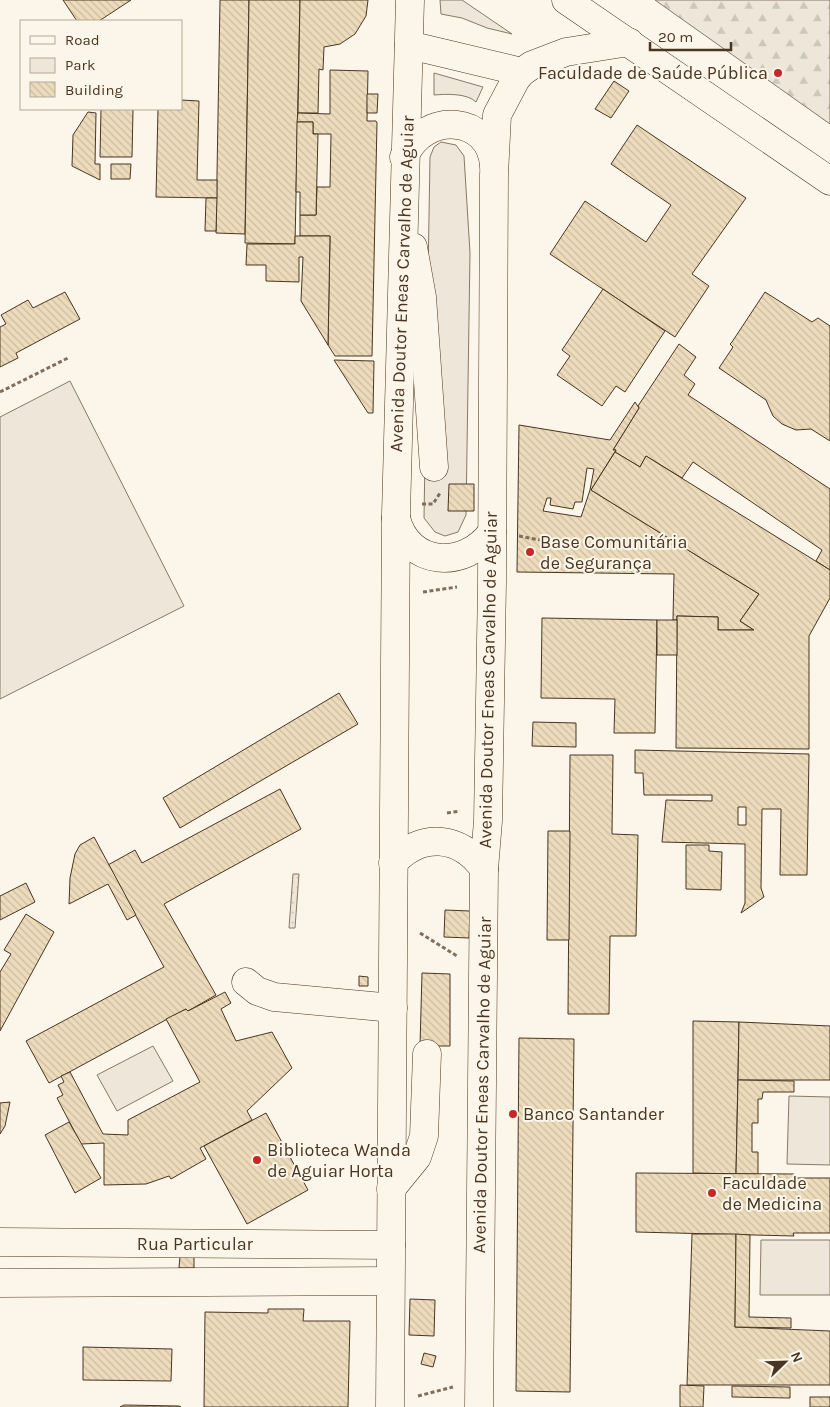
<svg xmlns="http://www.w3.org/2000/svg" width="830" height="1407" font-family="Karla,sans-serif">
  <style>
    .grass { fill: url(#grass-dots); stroke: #887966 }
    .forest { fill: url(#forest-firs); stroke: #887966 }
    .green { fill: #ede6d9; stroke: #887966 }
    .building { fill: url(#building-back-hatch); stroke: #4a3520; fill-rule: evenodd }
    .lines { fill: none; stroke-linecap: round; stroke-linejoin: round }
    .minor-casing { stroke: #4a3520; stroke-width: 29 }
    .major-casing { stroke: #4a3520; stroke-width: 29 }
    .path { stroke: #7f6f5c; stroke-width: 3; stroke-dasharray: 4 2.5; stroke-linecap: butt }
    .minor { stroke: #fbf6e9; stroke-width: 28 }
    .major { stroke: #fbf6e9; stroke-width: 28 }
    .poi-dot { fill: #c62828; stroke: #fbf6e9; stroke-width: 2 }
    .labels { text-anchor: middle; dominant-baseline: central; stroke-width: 4; stroke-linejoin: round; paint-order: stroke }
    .poi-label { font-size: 18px; fill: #4a3520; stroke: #fbf6e9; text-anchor: start }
    .street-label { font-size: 18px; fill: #4a3520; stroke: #fbf6e9 }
  </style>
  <defs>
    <pattern id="grass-dots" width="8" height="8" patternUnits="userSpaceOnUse" patternTransform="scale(1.25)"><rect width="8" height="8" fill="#ede6d9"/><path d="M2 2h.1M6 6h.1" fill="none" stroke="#cdc6ba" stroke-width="1.8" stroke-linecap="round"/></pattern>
    <pattern id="forest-firs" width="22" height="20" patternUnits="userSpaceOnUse" patternTransform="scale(1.25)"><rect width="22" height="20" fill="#ede6d9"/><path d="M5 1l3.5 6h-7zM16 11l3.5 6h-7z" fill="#cdc6ba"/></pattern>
    <pattern id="building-back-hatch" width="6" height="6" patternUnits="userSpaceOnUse" patternTransform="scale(1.25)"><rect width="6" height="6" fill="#ecdcbc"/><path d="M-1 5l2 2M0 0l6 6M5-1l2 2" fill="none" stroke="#ccbda1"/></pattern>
  </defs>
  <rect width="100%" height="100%" fill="#fbf6e9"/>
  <path class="grass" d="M293 874H299L295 928H289Z"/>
  <path class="forest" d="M655 0H830V124Z"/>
  <g class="green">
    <path d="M440 0H462L512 34 487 28 462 18 441 14Z"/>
    <path d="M434 73 483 87 476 102C467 93 446 94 434 95Z"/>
    <path d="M441 142 456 145 464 156 470 253 466 515 458 532 445 536 435 532 424 518 430 157 434 147Z"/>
    <path d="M70 381 184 606 0 699V417Z"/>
    <path d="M153 1046 173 1081 117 1111 97 1075Z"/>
    <path d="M789 1096 830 1097V1165L787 1164Z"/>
    <path d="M761 1240H830V1295H760Z"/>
  </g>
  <g class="building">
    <path d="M63 0H131L99 21H77Z"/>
    <path d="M220 0H249L245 234 216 233Z"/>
    <path d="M249 0H300L295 244 245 243Z"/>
    <path d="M300 0H368L366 16 355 34 340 44 324 47 323 70 319 69 318 113H298Z"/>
    <path d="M330 70 368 71 367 121H376L377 123 372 356H335L328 345 330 236H300V215H316L317 187H330L331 134H313V122H297L298 113 330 114Z"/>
    <path d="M614 81 629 91 611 118 595 109Z"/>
    <path d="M367 94H378L377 113H367Z"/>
    <path d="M181 100 199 101 197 180H217V198L156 197 158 109H181Z"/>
    <path d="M101 109H133L132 157H100Z"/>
    <path d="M88 112 96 113 95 164H100V180L72 166 73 135Z"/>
    <path d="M297 122H313V134H318L316 215H300V192H296Z"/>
    <path d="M637 125 746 198 692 274 709 286 675 337 550 254 585 201 646 242 671 205 611 164Z"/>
    <path d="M111 164H131L130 179H111Z"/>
    <path d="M206 198H217L216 231H205Z"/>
    <path d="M295 236H330L328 345 301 301 303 257H299V282L266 281V265H246L247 244H295Z"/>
    <path d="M603 289 665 331 625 392 616 386 602 406 557 375 570 356 562 350Z"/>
    <path d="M65 292 80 319 16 353 18 358 0 367V327L6 324 1 315 28 300 33 308Z"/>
    <path d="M765 292 812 322 818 318 830 326V441L811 429 796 430 782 424 773 416 766 400 719 368 733 347 730 344 732 342Z"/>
    <path d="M679 344 696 357 684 375 695 384 688 395 830 489V570L816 561 822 550 693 462 682 478 646 456 640 467 615 452 616 450H613L639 408 638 406Z"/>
    <path d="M334 360 374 361 373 413H368Z"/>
    <path d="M635 402 639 408 613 450H616L591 490 759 594 740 621 754 630H718V617L677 616V620H673L674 574 517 572 519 425 610 440ZM587 468 594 469 590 490 581 517 543 511 547 498H551L550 505 573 509 575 502H582Z"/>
    <path d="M615 452 640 467 646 456 830 570V598L809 636V749L676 748 677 616 718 617V630H754L740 621 759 594 591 490Z"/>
    <path d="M449 484H474V511H448Z"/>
    <path d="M542 618 657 620 655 733H614L615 699 541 698Z"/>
    <rect x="657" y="620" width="20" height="35"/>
    <path d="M339 693 358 724 180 828 163 798Z"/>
    <path d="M533 722 576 723V747L532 746Z"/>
    <path d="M635 750 809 754 807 875H780L781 809H762L761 888 764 897 741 913 745 903V844L662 842 666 800 712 801V795H644L643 773H635ZM738 807H746V825H738Z"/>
    <path d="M570 755H613L612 834 638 835 636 936H610L609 1014H568Z"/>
    <path d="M280 789 301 829 164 904 216 995 188 1011 186 1009 49 1083 26 1041 164 967 108 865 135 850 142 863Z"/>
    <path d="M548 831H570L569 940H547Z"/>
    <path d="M94 837 136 915 127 920 108 884 69 904 70 878 75 854 80 845Z"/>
    <path d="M686 845H709V851L722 852 721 890 686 889Z"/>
    <path d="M26 883 35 902 0 920V896Z"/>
    <path d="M445 910 470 911 469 938 444 937Z"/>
    <path d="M26 914 54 932 0 1031V972L11 954 4 950Z"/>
    <path d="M422 973 450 974V1046H420Z"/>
    <path d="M359 976 368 977V986H359Z"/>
    <path d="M225 992 231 1003 221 1009 236 1041 272 1032 292 1068 247 1111 252 1120 200 1148 206 1159 171 1179 169 1176 146 1184 104 1185V1143L81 1144 57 1098 63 1095 58 1085 64 1082 61 1076 70 1072 103 1134 128 1135V1120L200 1082 166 1019 186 1009 188 1011Z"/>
    <path d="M693 1021 739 1022 736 1174 693 1173Z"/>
    <path d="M739 1022 830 1026V1080H738Z"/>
    <path d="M519 1038 574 1039 570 1392 516 1391Z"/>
    <path d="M738 1080 794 1081V1092H763L762 1099H758V1123H752V1152H758V1174H736Z"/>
    <path d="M10 1102 5 1126 0 1134V1103Z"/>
    <path d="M266 1113 308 1190 247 1224 204 1146Z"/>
    <path d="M69 1122 101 1178 75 1193 45 1135Z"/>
    <path d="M636 1173 794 1174 793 1178H830V1233H793L794 1236 636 1232Z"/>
    <path d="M692 1234H736L735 1327 830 1331V1385H687Z"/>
    <path d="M736 1234 750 1235 749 1317 791 1318V1328L735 1327Z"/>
    <path d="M180 1256 194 1257V1268H179Z"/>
    <path d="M410 1299 435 1300 434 1336 409 1335Z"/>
    <path d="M268 1309H304L303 1321H350L348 1407H204L205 1312 268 1313Z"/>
    <path d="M83 1347 172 1349 171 1381 83 1380Z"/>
    <path d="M424 1353 436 1356 433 1367 421 1364Z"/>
    <path d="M680 1385 704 1386 703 1407H680Z"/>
    <path d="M732 1386 790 1387V1398L732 1397Z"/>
    <rect x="810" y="1397" width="20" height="10"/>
    <path d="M124 1405 179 1406 181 1407H120Z"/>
  </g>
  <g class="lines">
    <g class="minor-casing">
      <g id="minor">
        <path d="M409 45 522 72"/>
        <path d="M404 157C424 110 491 115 494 166"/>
        <path d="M413 247 422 297 434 467"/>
        <path d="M396 518C408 567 465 570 492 532"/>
        <path d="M393 863C421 832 460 835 484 869"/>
        <path d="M246 982 257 991 274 997 393 1008"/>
        <path d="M391 1189 417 1157 424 1136 427 1054"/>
        <path d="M0 1242 391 1245"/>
        <path d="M0 1283 390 1281"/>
        <path d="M390 1407 396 514 410 0"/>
        <path d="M479 1407 484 869 488 821 492 582 494 175 497 115 516 79 522 72 532 65 566 52 629 42"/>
      </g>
    </g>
    <g class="major-casing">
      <path id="major" d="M566 0 830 181"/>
    </g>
    <g class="path">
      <path d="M0 392 68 358"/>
      <path d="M422 504H433L440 493"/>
      <path d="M519 536 540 540"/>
      <path d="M423 592 457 587"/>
      <path d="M447 813 460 811"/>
      <path d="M420 933 457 956"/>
      <path d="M418 1396 453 1387"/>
    </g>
    <use href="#minor" class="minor"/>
    <use href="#major" class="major"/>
  </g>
  <g class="poi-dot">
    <circle cx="778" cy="73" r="5"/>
    <circle cx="530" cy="552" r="5"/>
    <circle cx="513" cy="1114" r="5"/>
    <circle cx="257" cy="1160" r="5"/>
    <circle cx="712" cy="1193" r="5"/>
  </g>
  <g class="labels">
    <g class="poi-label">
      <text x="768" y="73" text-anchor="end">Faculdade de Saúde Pública</text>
      <text x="540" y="542">Base Comunitária<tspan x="540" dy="21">de Segurança</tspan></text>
      <text x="523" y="1114">Banco Santander</text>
      <text x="267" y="1150">Biblioteca Wanda<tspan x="267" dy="21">de Aguiar Horta</tspan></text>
      <text x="722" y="1183">Faculdade<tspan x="722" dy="21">de Medicina</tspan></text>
    </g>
    <g class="street-label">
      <text transform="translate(402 284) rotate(-88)">Avenida Doutor Eneas Carvalho de Aguiar</text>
      <text transform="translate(488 680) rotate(-89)">Avenida Doutor Eneas Carvalho de Aguiar</text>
      <text transform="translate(482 1085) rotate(-89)">Avenida Doutor Eneas Carvalho de Aguiar</text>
      <text x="195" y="1244">Rua Particular</text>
    </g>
  </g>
  <rect x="20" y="20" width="162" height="90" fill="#fbf6e9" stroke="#b4a999"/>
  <rect x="30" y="36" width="25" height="8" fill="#fbf6e9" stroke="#b4a999"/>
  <text x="65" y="45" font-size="15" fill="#4a3520">Road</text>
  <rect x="30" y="58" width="25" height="15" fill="#ede6d9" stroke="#b4a999"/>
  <text x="65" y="70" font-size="15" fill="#4a3520">Park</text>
  <rect x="30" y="82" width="25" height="15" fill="url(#building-back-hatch)" stroke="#b4a999"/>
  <text x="65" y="95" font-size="15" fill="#4a3520">Building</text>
  <g transform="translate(785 1362) rotate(67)" stroke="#fbf6e9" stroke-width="4" paint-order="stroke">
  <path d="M0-4L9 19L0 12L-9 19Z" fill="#4a3520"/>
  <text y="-8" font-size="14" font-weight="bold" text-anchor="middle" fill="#4a3520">N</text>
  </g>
  <path d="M650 42v8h81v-8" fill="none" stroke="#4a3520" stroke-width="2.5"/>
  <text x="658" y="42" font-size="15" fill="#4a3520" stroke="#fbf6e9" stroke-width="4" paint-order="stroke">20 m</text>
</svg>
